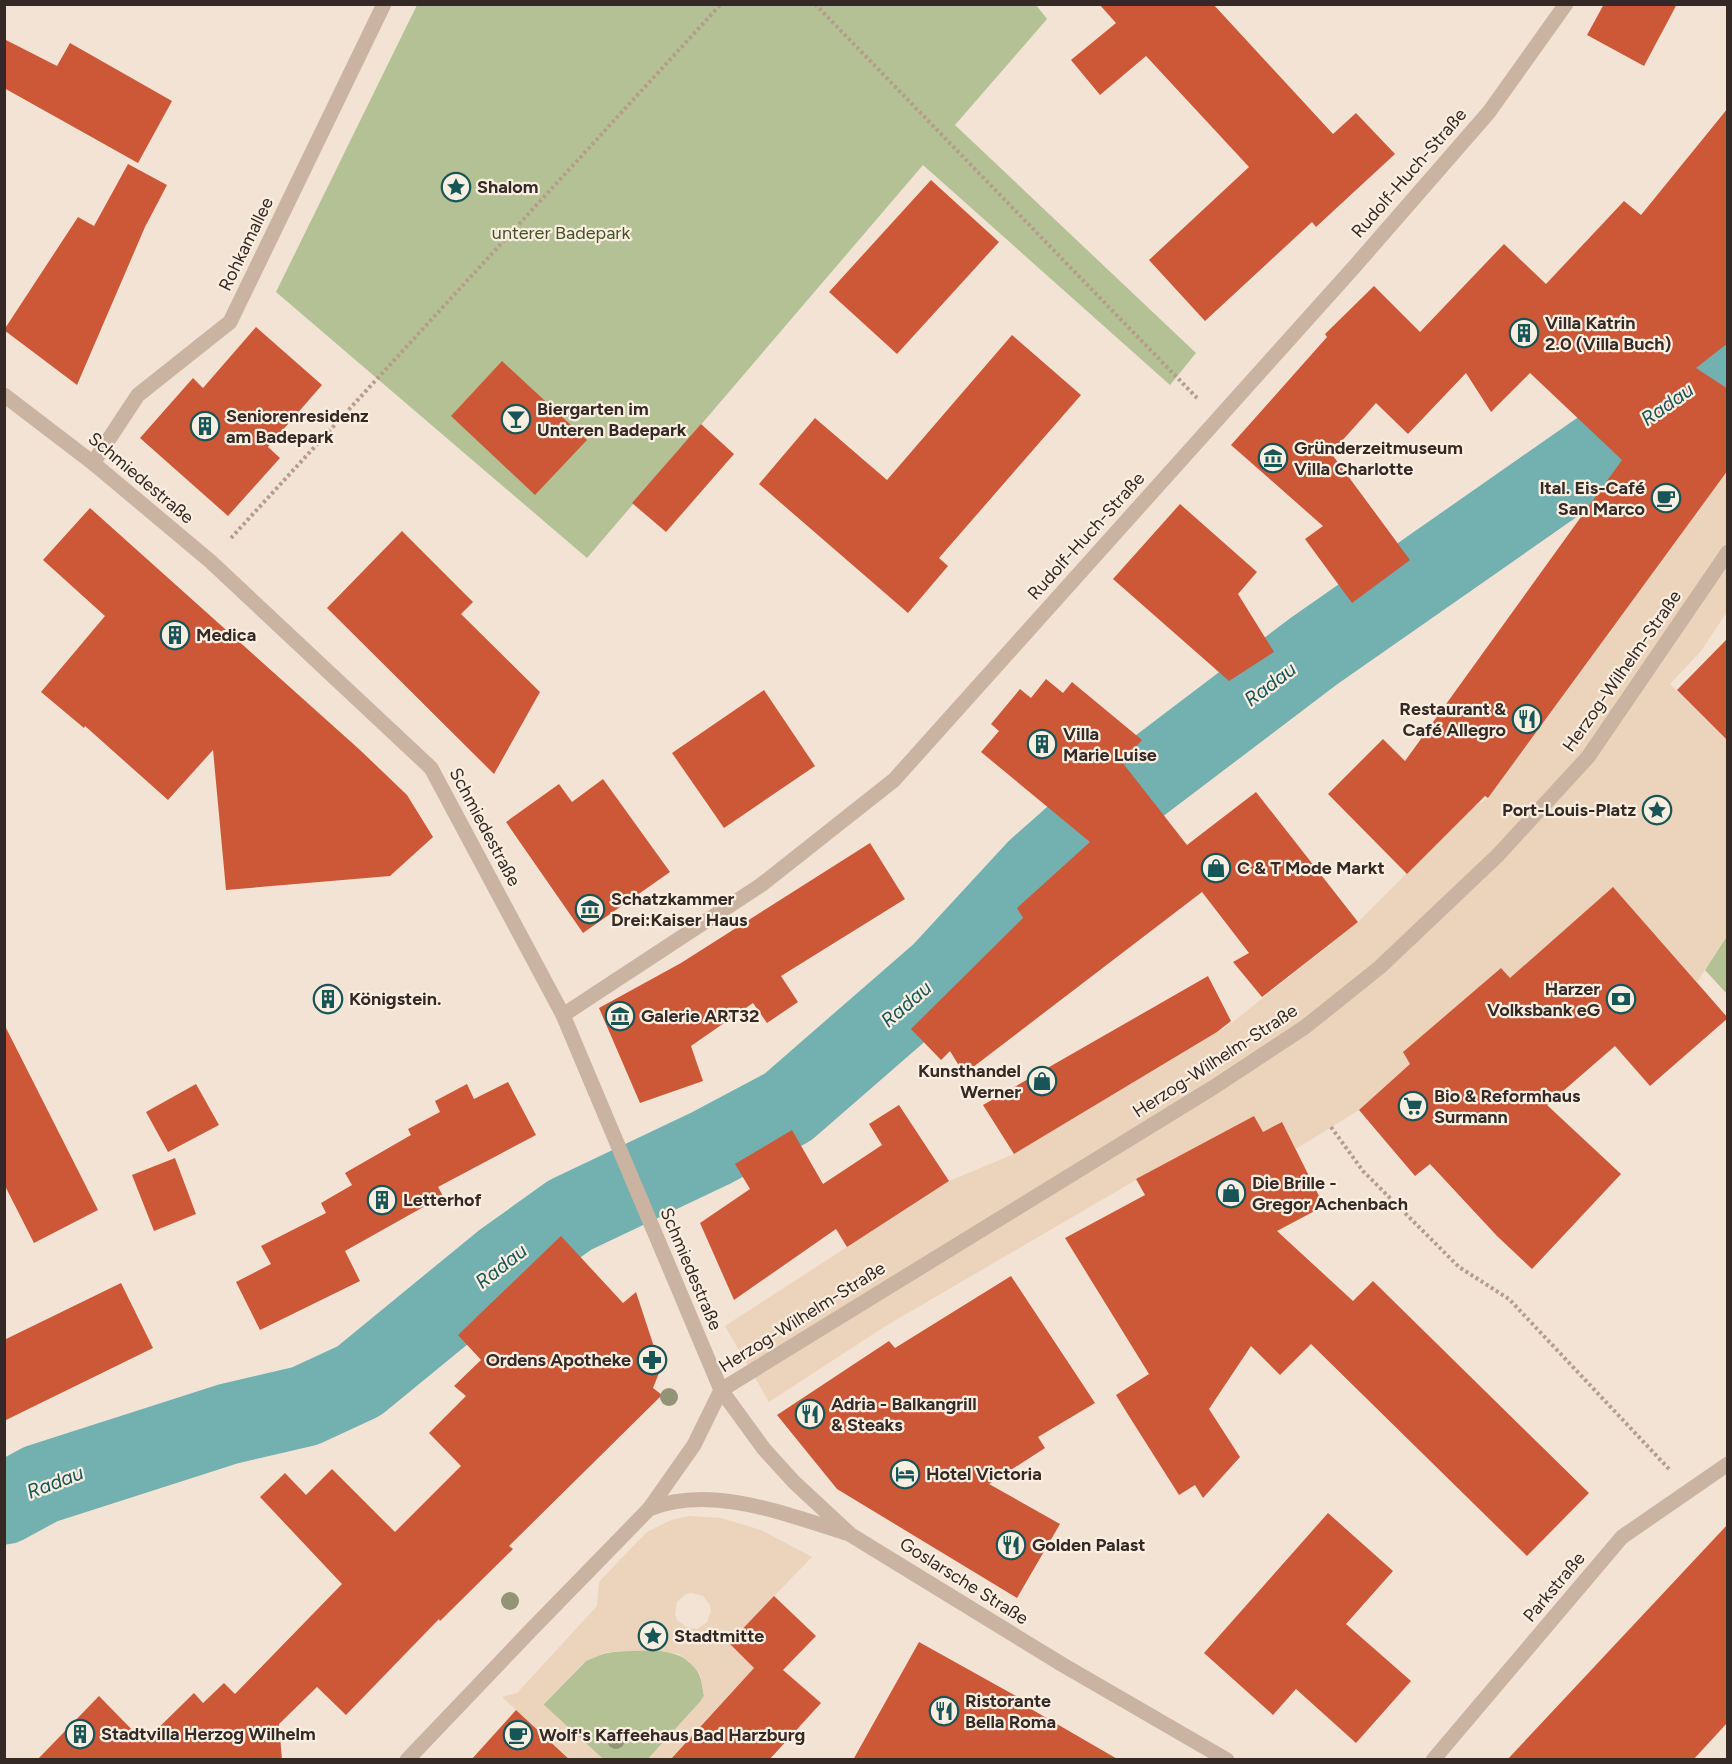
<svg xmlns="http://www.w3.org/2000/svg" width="1732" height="1764" font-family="Figtree,sans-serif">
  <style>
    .green { fill: #b4c195 }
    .plaza { fill: #ebd4bb; fill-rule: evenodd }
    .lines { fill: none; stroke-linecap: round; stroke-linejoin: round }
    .river { stroke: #73b0b0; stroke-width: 81 }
    .building { fill: #cd5838 }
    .path { stroke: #b69c8b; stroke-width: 4; stroke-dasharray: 3 3; stroke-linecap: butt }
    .minor { stroke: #cab3a1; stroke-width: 15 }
    .tree { fill: #929475 }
    .labels { text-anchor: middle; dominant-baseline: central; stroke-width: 4.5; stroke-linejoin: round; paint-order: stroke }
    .street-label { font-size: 18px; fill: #342924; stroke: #faeee1 }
    .poi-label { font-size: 18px; font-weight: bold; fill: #342924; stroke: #faeee1; text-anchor: start }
    .park-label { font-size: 18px; fill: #445327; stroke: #faeee1 }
    .water-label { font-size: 20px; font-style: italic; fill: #185557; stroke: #faeee1 }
  </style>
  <rect width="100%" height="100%" fill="#f2e3d5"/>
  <g class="green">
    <path d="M417 5H1036L1047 19 955 125 1196 353 1170 385 923 165 587 558 276 292Z"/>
    <path d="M1727 936V994L1705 970Z"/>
    <path d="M656 1650C686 1655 701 1662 704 1696L700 1702 648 1759H603L543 1705 586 1661C606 1649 632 1651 656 1650Z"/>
  </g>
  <g class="plaza">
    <path d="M1727 470V612L1701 651 1670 684 1727 741V936L1697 982 1613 888 1514 982 1501 968 1404 1051 1410 1064 1359 1110 1296 1149 1282 1122 1263 1132 1254 1116 1136 1180 884 1327 769 1402 725 1326 949 1181 1014 1154 1229 1025 1358 922 1472 808 1488 798Z"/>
    <path d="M689 1516 721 1518 761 1530 812 1557 729 1643 754 1668 670 1759H648L700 1702 704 1696 700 1674 691 1664 679 1654 656 1650 608 1652 586 1661 543 1704 603 1759H570L502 1697 517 1693 597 1606 599 1582 635 1544 647 1532 671 1520ZM691 1593 703 1596 710 1605 711 1611 707 1622 697 1629 686 1627 677 1620 675 1614 677 1602 686 1594Z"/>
  </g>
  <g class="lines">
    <path class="river" d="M4 1504 41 1484 228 1424 305 1406 359 1381 503 1263 570 1215 711 1148 788 1107 942 973 1038 869 1107 808 1314 651 1728 362"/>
  </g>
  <g class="building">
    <path d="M1099 4H1213L1333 134 1356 113 1395 154 1316 227 1312 222 1205 321 1149 260 1249 167 1146 56 1100 95 1071 60 1116 23Z"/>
    <path d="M1604 4H1677L1644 66 1587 35Z"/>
    <path d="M4 39 57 66 70 43 172 101 138 163 4 88Z"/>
    <path d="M1728 108V343L1696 368 1728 389V470L1488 798 1485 796 1407 874 1328 794 1383 739 1405 761 1622 460 1530 373 1491 412 1466 373 1408 434 1376 403 1331 453 1410 560 1352 603 1305 539 1323 526 1231 445 1327 337 1325 334 1374 286 1420 332 1504 244 1546 284 1624 201 1641 215Z"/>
    <path d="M128 164 167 185 145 227 77 385 4 330 78 217 94 226Z"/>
    <path d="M931 180 999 242 897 354 829 292Z"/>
    <path d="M256 327 322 385 268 447 280 458 228 516 140 438 193 378 203 388Z"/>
    <path d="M1012 335 1081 395 939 558 948 566 908 613 759 484 815 418 887 480Z"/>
    <path d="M502 361 587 440 535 495 451 416Z"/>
    <path d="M701 424 734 454 666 532 632 503Z"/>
    <path d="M1180 504 1257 572 1238 594 1274 652 1229 681 1113 579Z"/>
    <path d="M90 508 360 750 407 795 433 837 390 876 226 890 213 750 168 800 85 726 84 728 41 692 105 616 43 560Z"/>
    <path d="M402 531 473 602 461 614 540 692 494 774 327 608Z"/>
    <path d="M1728 638V741L1677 690Z"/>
    <path d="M1046 679 1063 693 1072 682 1142 740 1122 762 1187 845 1256 792 1358 922 1262 997 1233 962 1249 953 1202 892 964 1074 950 1051 941 1060 911 1029 1023 918 1017 908 1090 842 981 752 999 731 991 724 1020 689 1031 698Z"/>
    <path d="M764 690 815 766 724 828 672 753Z"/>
    <path d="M603 779 670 872 583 933 506 822 559 784 572 802Z"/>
    <path d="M870 843 905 899 781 976 798 1002 767 1023 753 1003 691 1046 703 1081 640 1103 599 1008 681 963Z"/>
    <path d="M1613 887 1728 1018 1650 1086 1615 1046 1547 1105 1621 1174 1532 1269 1497 1236 1430 1164 1415 1176 1359 1110 1410 1064 1403 1052 1501 968 1510 978Z"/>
    <path d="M1208 976 1231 1021 1217 1032 1014 1154 983 1105Z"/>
    <path d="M4 1024 98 1210 34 1243 4 1184Z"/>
    <path d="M508 1082 536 1135 438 1187 443 1196 345 1251 360 1281 260 1330 236 1282 271 1264 261 1246 326 1213 321 1203 352 1185 345 1173 411 1135 408 1129 440 1112 435 1101 467 1084 474 1099Z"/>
    <path d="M196 1084 219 1125 168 1152 146 1112Z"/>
    <path d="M899 1105 949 1181 847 1247 836 1229 734 1300 700 1223 750 1189 735 1164 792 1130 823 1184 882 1145 869 1124Z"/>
    <path d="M1254 1116 1263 1132 1282 1122 1324 1206 1277 1231 1353 1301 1373 1281 1589 1493 1527 1556 1311 1344 1280 1375 1251 1346 1209 1409 1240 1457 1203 1498 1195 1485 1179 1495 1127 1413 1116 1395 1149 1374 1065 1238 1145 1195 1136 1179Z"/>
    <path d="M175 1158 196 1214 154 1231 132 1175Z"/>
    <path d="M561 1236 623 1303 636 1292 661 1368 653 1388 662 1395 509 1546 513 1549 440 1621 439 1619 346 1715 317 1687 279 1724 282 1760H37L99 1696 144 1742 194 1693 203 1703 224 1683 235 1694 342 1584 260 1497 285 1473 306 1495 332 1469 395 1532 461 1466 429 1433 466 1396 454 1386 481 1360 458 1335Z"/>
    <path d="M1011 1276 1095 1403 1038 1437 1045 1448 989 1484 1060 1524 1017 1598 837 1489 777 1415 889 1341 895 1348Z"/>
    <path d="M121 1283 153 1348 4 1421V1340Z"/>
    <path d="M1328 1513 1393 1571 1346 1624 1411 1681 1356 1743 1296 1689 1273 1715 1204 1653Z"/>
    <path d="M1728 1524V1722L1693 1760H1507Z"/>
    <path d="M774 1596 816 1636 783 1670 821 1703 769 1760H670L754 1668 729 1643Z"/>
    <path d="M919 1642 1016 1696 1014 1699 1119 1760H853Z"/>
    <path d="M516 1710 570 1760H471Z"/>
  </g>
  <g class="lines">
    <g class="path">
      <path d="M815 4 1197 398"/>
      <path d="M231 538 721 4"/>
      <path d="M1331 1127 1363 1171 1459 1267 1509 1299 1669 1469"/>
    </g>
    <g class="minor">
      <path d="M4 395 93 463 210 561 431 768 563 1015 721 1390 764 1449 794 1482 851 1535 1063 1665 1227 1760"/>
      <path d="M93 463 138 395 230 322 384 4"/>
      <path d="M563 1015 761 885 894 780 1355 266 1489 112 1566 4"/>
      <path d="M649 1509C711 1484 785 1514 846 1533"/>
      <path d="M407 1760 532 1629 649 1509 694 1445 721 1390 1214 1087 1305 1027 1380 967 1498 855 1588 757 1728 552"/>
      <path d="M1433 1760 1622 1537 1728 1464"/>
    </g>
  </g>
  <g class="tree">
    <circle cx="669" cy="1397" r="9"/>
    <circle cx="510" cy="1601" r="9"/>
    <circle cx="616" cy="1740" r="9"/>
  </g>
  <defs>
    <g id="sight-ring" transform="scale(1.5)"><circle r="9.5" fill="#faeee1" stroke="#185557" stroke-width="1.5"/><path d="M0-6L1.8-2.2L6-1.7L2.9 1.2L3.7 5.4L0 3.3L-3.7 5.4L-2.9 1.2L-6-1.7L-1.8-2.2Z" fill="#185557"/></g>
    <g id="building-ring" transform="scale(1.5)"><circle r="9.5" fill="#faeee1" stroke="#185557" stroke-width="1.5"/><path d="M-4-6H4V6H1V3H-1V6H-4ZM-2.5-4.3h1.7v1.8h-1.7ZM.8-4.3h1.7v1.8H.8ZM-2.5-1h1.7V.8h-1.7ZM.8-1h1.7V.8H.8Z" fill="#185557"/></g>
    <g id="bar-ring" transform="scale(1.5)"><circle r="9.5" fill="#faeee1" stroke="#185557" stroke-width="1.5"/><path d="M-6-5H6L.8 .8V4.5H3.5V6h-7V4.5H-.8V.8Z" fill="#185557"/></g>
    <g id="museum-ring" transform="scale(1.5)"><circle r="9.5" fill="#faeee1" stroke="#185557" stroke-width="1.5"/><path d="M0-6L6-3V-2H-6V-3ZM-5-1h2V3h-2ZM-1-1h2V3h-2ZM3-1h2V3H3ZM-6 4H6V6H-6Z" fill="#185557"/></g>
    <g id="cafe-ring" transform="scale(1.5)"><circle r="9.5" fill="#faeee1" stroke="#185557" stroke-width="1.5"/><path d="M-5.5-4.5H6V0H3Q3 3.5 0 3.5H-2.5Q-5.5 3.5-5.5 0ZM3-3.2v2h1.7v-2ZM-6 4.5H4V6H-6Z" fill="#185557"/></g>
    <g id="restaurant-ring" transform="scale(1.5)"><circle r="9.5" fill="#faeee1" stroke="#185557" stroke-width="1.5"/><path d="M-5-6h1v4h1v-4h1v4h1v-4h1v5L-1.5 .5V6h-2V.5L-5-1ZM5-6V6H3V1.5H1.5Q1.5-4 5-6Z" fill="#185557"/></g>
    <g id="shop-ring" transform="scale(1.5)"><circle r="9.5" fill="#faeee1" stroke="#185557" stroke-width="1.5"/><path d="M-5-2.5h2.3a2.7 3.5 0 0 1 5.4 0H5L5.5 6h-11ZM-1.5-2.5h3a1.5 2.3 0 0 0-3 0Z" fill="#185557"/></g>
    <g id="bank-ring" transform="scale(1.5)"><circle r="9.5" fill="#faeee1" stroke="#185557" stroke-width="1.5"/><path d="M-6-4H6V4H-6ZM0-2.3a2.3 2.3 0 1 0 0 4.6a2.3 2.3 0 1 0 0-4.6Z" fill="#185557"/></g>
    <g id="supermarket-ring" transform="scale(1.5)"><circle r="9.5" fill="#faeee1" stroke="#185557" stroke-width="1.5"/><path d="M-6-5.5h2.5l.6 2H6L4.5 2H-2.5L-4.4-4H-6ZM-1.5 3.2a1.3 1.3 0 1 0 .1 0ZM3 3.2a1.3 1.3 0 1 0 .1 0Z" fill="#185557"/></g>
    <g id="pharmacy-ring" transform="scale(1.5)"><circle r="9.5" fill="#faeee1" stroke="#185557" stroke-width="1.5"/><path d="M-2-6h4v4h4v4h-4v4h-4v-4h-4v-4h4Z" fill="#185557"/></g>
    <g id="hotel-ring" transform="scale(1.5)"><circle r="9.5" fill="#faeee1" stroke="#185557" stroke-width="1.5"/><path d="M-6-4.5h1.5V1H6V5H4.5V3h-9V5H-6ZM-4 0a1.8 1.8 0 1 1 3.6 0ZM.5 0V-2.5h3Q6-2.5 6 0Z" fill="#185557"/></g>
  </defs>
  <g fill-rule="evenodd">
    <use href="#sight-ring" x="456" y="187"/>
    <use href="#building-ring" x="1524" y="333"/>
    <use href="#bar-ring" x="516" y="419"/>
    <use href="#building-ring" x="205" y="426"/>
    <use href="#museum-ring" x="1273" y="458"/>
    <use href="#cafe-ring" x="1666" y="498"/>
    <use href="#building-ring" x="175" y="635"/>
    <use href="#restaurant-ring" x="1527" y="719"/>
    <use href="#building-ring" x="1042" y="744"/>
    <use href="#sight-ring" x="1657" y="810"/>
    <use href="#shop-ring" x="1216" y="868"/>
    <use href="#museum-ring" x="590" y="909"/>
    <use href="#building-ring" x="328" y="999"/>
    <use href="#bank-ring" x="1621" y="999"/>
    <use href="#museum-ring" x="620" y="1016"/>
    <use href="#shop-ring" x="1042" y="1081"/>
    <use href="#supermarket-ring" x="1413" y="1106"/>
    <use href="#shop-ring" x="1231" y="1193"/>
    <use href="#building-ring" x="382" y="1200"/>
    <use href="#pharmacy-ring" x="652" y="1360"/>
    <use href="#restaurant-ring" x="810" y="1414"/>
    <use href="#hotel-ring" x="905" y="1474"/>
    <use href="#restaurant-ring" x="1011" y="1545"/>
    <use href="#sight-ring" x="653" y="1636"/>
    <use href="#restaurant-ring" x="944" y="1711"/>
    <use href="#building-ring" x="80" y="1734"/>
    <use href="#cafe-ring" x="518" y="1735"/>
  </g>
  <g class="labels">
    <g class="street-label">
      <text transform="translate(1409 173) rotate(-49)">Rudolf-Huch-Straße</text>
      <text transform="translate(246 244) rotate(-64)">Rohkamallee</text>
      <text transform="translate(141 478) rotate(40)">Schmiedestraße</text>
      <text transform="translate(1086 536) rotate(-48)">Rudolf-Huch-Straße</text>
      <text transform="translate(1622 671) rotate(-55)">Herzog-Wilhelm-Straße</text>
      <text transform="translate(485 827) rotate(62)">Schmiedestraße</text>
      <text transform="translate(1215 1061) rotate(-33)">Herzog-Wilhelm-Straße</text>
      <text transform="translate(691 1269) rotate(67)">Schmiedestraße</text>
      <text transform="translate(802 1317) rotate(-32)">Herzog-Wilhelm-Straße</text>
      <text transform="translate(964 1581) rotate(32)">Goslarsche Straße</text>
      <text transform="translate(1554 1587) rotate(-50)">Parkstraße</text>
    </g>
    <g class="poi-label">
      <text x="477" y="187">Shalom</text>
      <text x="1545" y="323">Villa Katrin<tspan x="1545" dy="21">2.0 (Villa Buch)</tspan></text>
      <text x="537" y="409">Biergarten im<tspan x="537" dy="21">Unteren Badepark</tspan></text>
      <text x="226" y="416">Seniorenresidenz<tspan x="226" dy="21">am Badepark</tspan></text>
      <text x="1294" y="448">Gründerzeitmuseum<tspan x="1294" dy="21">Villa Charlotte</tspan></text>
      <text x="1645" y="488" text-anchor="end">Ital. Eis-Café<tspan x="1645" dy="21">San Marco</tspan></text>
      <text x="196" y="635">Medica</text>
      <text x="1506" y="709" text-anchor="end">Restaurant &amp;<tspan x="1506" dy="21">Café Allegro</tspan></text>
      <text x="1063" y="734">Villa<tspan x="1063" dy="21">Marie Luise</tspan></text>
      <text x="1636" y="810" text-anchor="end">Port-Louis-Platz</text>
      <text x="1237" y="868">C &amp; T Mode Markt</text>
      <text x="611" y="899">Schatzkammer<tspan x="611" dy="21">Drei:Kaiser Haus</tspan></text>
      <text x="1600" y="989" text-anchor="end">Harzer<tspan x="1600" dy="21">Volksbank eG</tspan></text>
      <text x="349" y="999">Königstein.</text>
      <text x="641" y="1016">Galerie ART32</text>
      <text x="1021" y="1071" text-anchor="end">Kunsthandel<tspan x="1021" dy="21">Werner</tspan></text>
      <text x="1434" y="1096">Bio &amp; Reformhaus<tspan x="1434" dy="21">Surmann</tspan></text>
      <text x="1252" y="1183">Die Brille -<tspan x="1252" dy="21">Gregor Achenbach</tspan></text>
      <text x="403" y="1200">Letterhof</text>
      <text x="631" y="1360" text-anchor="end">Ordens Apotheke</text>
      <text x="831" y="1404">Adria - Balkangrill<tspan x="831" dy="21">&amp; Steaks</tspan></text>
      <text x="926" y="1474">Hotel Victoria</text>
      <text x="1032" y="1545">Golden Palast</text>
      <text x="674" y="1636">Stadtmitte</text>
      <text x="965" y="1701">Ristorante<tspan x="965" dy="21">Bella Roma</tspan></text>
      <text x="101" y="1734">Stadtvilla Herzog Wilhelm</text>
      <text x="539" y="1735">Wolf's Kaffeehaus Bad Harzburg</text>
    </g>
    <g class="park-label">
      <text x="561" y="233">unterer Badepark</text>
    </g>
    <g class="water-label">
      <text transform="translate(1667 404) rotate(-35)">Radau</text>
      <text transform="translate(1270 684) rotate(-37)">Radau</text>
      <text transform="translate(906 1004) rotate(-41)">Radau</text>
      <text transform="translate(501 1266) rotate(-38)">Radau</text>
      <text transform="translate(55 1482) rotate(-21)">Radau</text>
    </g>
  </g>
  <rect width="1732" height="1764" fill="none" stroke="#342924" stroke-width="12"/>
</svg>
